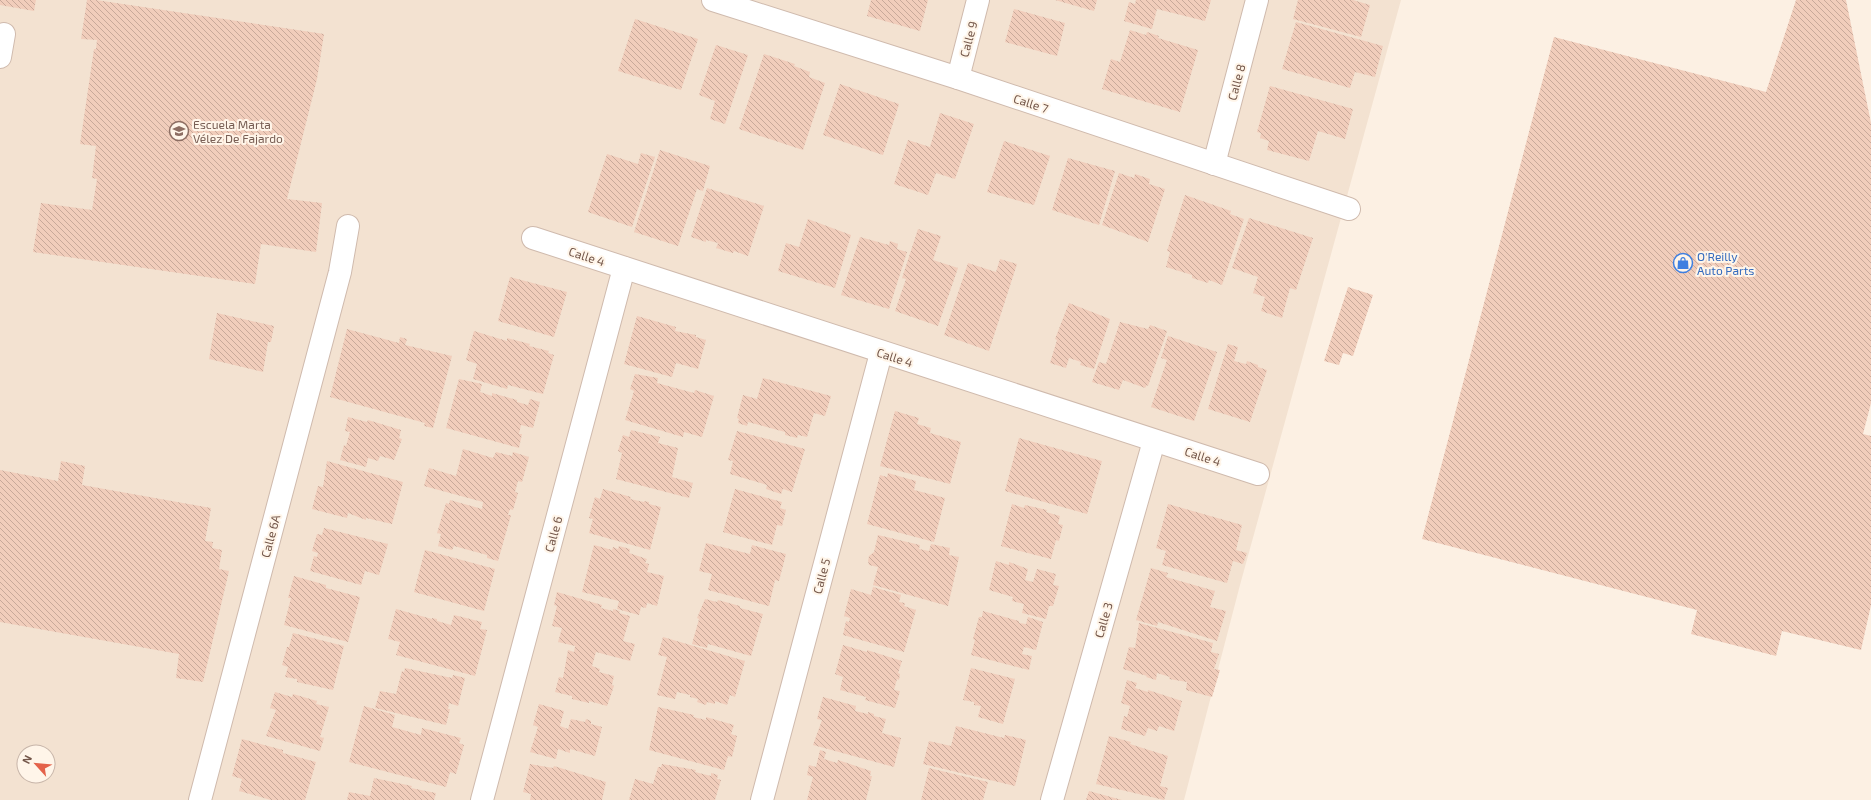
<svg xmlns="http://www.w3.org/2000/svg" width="1871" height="800" font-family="'Exo 2',sans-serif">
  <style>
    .residential { fill: #f3e2d1; fill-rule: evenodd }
    .building { fill: url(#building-back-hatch) }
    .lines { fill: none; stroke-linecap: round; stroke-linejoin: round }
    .minor-casing { stroke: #cfbaad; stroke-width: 24 }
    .minor { stroke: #fff; stroke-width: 22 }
    .labels { text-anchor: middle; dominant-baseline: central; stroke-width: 4; stroke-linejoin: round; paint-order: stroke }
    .street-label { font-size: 12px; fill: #735649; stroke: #fff5e9 }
    .education-label { font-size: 12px; fill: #785e54; stroke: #fff5e9; text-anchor: start }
    .shop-label { font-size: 12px; fill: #366cbe; stroke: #fff5e9; text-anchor: start }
  </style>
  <defs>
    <pattern id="building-back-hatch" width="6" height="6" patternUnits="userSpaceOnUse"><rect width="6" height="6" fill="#f1cdbb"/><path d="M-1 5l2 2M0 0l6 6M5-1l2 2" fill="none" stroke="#c8a99a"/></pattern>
  </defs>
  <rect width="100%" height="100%" fill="#fcf0e3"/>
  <path class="residential" d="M0 0H1401L1240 585 1184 800H0ZM24 752H48V776H24Z"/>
  <g class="building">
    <path d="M0 0H36L34 11 0 5Z"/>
    <path d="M87 0H96L324 34 317 79 287 199 322 203 316 252 261 244 255 284 33 252 41 203 92 210 97 179 92 178 96 146 80 144 94 49H96L97 40 81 39Z"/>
    <path d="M871 0H928L920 31 867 16Z"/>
    <path d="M1055 0H1097L1094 11Z"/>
    <path d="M1136 0H1211L1205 21 1157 9 1152 29 1124 21 1129 2 1135 4Z"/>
    <path d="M1298 0H1353L1370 5 1361 37 1293 19Z"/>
    <path d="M1796 0H1846L1871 123V403L1863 434 1871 436V605L1861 650 1782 631 1776 656 1691 634 1697 610 1422 539 1554 37 1766 92Z"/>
    <path d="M1014 9 1065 23 1057 56 1005 42Z"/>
    <path d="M635 19 698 39 681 90 618 71Z"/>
    <path d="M1296 22 1383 46 1375 77 1355 72 1350 88 1282 69Z"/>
    <path d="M1130 30 1146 35 1147 32 1159 36 1158 38 1198 50 1180 112 1102 89 1111 59 1120 62Z"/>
    <path d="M716 45 748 55 725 124 710 119 715 101 699 95Z"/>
    <path d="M764 54 795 64 794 66 810 72 809 77 825 83 803 150 739 129Z"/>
    <path d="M840 84 899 104 883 155 823 135Z"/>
    <path d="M1270 86 1353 109 1345 139 1318 131 1309 161 1267 150 1269 141 1260 138 1261 133 1257 132Z"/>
    <path d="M940 113 974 124 955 179 936 173 928 195 894 184 908 140 930 147Z"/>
    <path d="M1004 141 1050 156 1034 205 987 192Z"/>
    <path d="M660 150 710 166 703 191 697 189 678 246 634 232Z"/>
    <path d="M641 153 655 157 632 227 588 212 607 154 638 164Z"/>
    <path d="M1068 158 1115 171 1099 225 1052 210Z"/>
    <path d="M1119 173 1134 178 1135 174 1150 179 1149 184 1165 189 1148 242 1102 225Z"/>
    <path d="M707 188 764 206 748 256 734 251 733 253 716 248 718 243 706 240V242L691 237Z"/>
    <path d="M1185 195 1231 211 1230 214 1244 219 1222 285 1209 280 1208 283 1192 278V275L1166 267 1170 252 1167 251Z"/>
    <path d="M1249 218 1313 238 1296 290 1290 288 1282 318 1261 311 1265 297 1253 293 1258 277 1232 268Z"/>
    <path d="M808 219 851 235 835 288 778 271 786 243 799 247Z"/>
    <path d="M918 229 941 236 933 260 958 268 938 326 895 311 906 279 902 278Z"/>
    <path d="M860 237 889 245 890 241 898 244 897 249 907 252 889 309 841 295Z"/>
    <path d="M1000 259 1017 264 989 351 944 335 968 263 996 272Z"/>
    <path d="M510 277 567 292 554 337 498 321Z"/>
    <path d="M1348 287 1373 295 1353 356 1343 353 1339 365 1324 361Z"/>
    <path d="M1069 303 1110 319 1094 369 1080 365 1081 362 1069 358 1066 368 1050 363 1057 340 1055 339Z"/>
    <path d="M217 313 274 326 271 342H268L263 372 209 359Z"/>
    <path d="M637 316 676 327 675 331 696 335V337L706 340 698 369 676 363 672 377 624 364Z"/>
    <path d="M1120 322 1148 329 1150 325 1167 331 1148 386 1147 385 1145 388 1123 380 1119 390 1092 382 1099 362 1106 364Z"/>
    <path d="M347 329 399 343 400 337 407 339 405 345 452 356 433 428 424 426 425 423 330 397Z"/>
    <path d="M474 331 507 341V338L530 344 529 346 549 351 548 353 554 355 543 394 508 385 507 389 473 379 477 364 466 360Z"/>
    <path d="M1168 336 1217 352 1194 421 1151 407 1167 360 1161 358Z"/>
    <path d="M1228 344 1238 347 1234 361 1246 364 1247 361 1258 365V367L1267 370 1250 422 1208 409Z"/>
    <path d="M635 374 658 378 657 383 694 393 695 390 714 396 702 437 684 432 683 437 625 420 634 391 630 389Z"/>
    <path d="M763 378 831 396 825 416 814 413 807 437 798 435 797 438 785 435V432L748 422 747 426 738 423 739 419 737 418 743 395 757 399Z"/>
    <path d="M459 379 482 384 480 392 492 396V393L517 400V402L528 405 530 399 540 402 533 428 521 425 519 434H522L519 448 446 428Z"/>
    <path d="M895 411 919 418 917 424 931 428 930 433 961 442 950 484 880 466Z"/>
    <path d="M348 417 367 422 368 420 401 430 399 438 402 439 394 460 380 456 378 461 368 458 366 467 340 460 344 445 346 446 350 432 345 431Z"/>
    <path d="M631 430 660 437 658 443 678 448 672 477 693 483 689 498 616 479 622 453 618 451 623 435 629 437Z"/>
    <path d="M737 431 805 449 792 492 783 489 781 494 766 489 767 485 730 474 733 461 728 460Z"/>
    <path d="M1019 438 1102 461 1087 514 1005 491Z"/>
    <path d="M463 449 493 458 496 452 512 456 513 452 529 457 522 482 518 481 515 492 518 493 513 510 510 509 508 515H511L498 561 487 558V555L454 546 452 550 438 546 441 534 437 533 446 503 449 504 450 500 482 509 483 502 424 486 429 468 456 476Z"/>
    <path d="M61 461 85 466 82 485 211 508 205 541 213 542 212 548 222 550 219 569 229 571 203 682 176 678 179 654 0 622V470L58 481Z"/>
    <path d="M327 461 403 482 392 524 366 518V520L348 513 347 518 312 509 318 486 323 487Z"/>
    <path d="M888 473 916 481 914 490 945 498 934 542 867 524 880 475 887 477Z"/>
    <path d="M603 489 631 497 630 499 644 502V501L649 502V504L661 507 650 550 589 533 593 519 589 518 595 497 600 499Z"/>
    <path d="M735 489 782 502 780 508 786 510 782 526 777 525 772 545 723 532Z"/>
    <path d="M1012 504 1024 508 1025 505 1047 510 1046 512 1060 516 1058 524 1063 525 1059 541 1056 540 1051 559 1001 546Z"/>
    <path d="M1168 504 1242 525 1236 550 1247 553 1243 564 1233 561 1227 583 1162 565 1166 551 1156 548Z"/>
    <path d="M324 528 388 544 379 575 365 571 361 585 310 571 314 556 317 557 318 553 312 551 317 534 322 535Z"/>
    <path d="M878 535 920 545 919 549 929 551 931 544 950 548 949 555 959 557 948 606 873 585 878 567 869 565 868 561 869 556 874 552Z"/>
    <path d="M706 543 750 554 752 545 786 554 779 581 775 580 769 606 708 590 712 574 699 571Z"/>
    <path d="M594 545 612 550 613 547 618 549 619 546 630 549 629 553 647 559 645 563 649 564 647 572 664 576 657 606 647 603 646 608 641 607 639 615 617 609 619 601 582 592Z"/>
    <path d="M425 550 495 569 484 611 414 592Z"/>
    <path d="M996 561 1009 565V562L1028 569 1025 580 1033 582 1037 569 1056 574 1053 585 1059 586 1053 606H1049L1046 619 1022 613 1024 604 1012 601 1013 597 989 590Z"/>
    <path d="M1151 568 1168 573 1166 577 1215 591 1210 607 1226 611 1217 641 1158 622 1157 626 1136 620Z"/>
    <path d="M294 576 326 585V588L360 597 348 642 284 625 291 598H288Z"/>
    <path d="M873 587 901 595 899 602 905 603 904 606 916 610 904 652 843 635 846 621 849 622 850 618 844 616 851 589 871 595Z"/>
    <path d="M557 592 602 605 601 608 613 611V609L620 611 619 613 630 616 623 641 635 644 630 661 596 652 592 666 600 669 599 672 614 676 612 685 614 686 607 706 589 701V703L572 699V696L555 692 559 677 563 678 568 650 574 652 575 646 558 642 562 628 552 626 557 606 554 605Z"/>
    <path d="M705 599 717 602 718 600 740 606V608L763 614 751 656 708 644 707 648 692 644 699 619 697 618Z"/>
    <path d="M396 609 432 619V618L437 619V621L451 625 454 615 482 622 480 629 487 630 475 676 396 655 400 642 388 639Z"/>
    <path d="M983 611 1019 621V623L1026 624 1028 617 1043 622 1036 650 1024 647 1022 654 1032 656 1029 670 971 655 975 640 973 639 979 617H982Z"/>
    <path d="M1139 623 1213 643 1211 652 1219 654 1214 669 1220 670 1212 697 1186 690 1187 682 1169 679 1170 677 1157 673 1156 680 1146 677 1147 676 1123 669 1129 647 1135 648Z"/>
    <path d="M293 633 344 646 333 690 297 682V679L285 677 288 667 282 665 287 647H289Z"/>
    <path d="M663 637 745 661 735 697 730 695 727 705 715 701V704L707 702 706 705 697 702 698 699 690 697V695L677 692 675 699 657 695 667 657 658 655Z"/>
    <path d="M843 645 867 652V650L902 661 898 673 900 674 899 680 897 679 894 690 900 691 895 708 865 700 866 697 840 690 843 677 835 674Z"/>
    <path d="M405 668 452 678 453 675 465 678 458 706 449 703 448 709H450L446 725 375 708 380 691 396 694 402 671 404 672Z"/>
    <path d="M971 668 1015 679 1003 724 978 717 981 706 974 705V702L963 700Z"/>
    <path d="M1127 680 1137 683 1135 688 1148 692V690L1182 701 1174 731 1159 726 1157 731 1148 728 1145 736 1121 729 1124 716 1127 717 1130 706 1121 703Z"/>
    <path d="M275 692 292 697 293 694 317 701 316 704 329 707 320 737 324 738 320 751 266 736 276 710 270 708Z"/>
    <path d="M823 697 856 706 855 711 868 714V712L874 714V716L886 719 882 733 901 738 894 767 813 745 822 720 817 719Z"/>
    <path d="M539 704 564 711 560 726 568 729 571 719 585 722 586 719 591 721V724L602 727 595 756 570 749V753L558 749 556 759 530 752 538 727 533 725Z"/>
    <path d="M364 706 395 715 392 727 421 735 422 728 461 738 459 743 464 745 456 774 450 772 446 787 349 762Z"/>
    <path d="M658 707 694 715 693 717 706 720V717L734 725 731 734 737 736 732 757 728 756 724 770 649 750Z"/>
    <path d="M956 726 1004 738 1005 735 1026 740 1015 786 923 764 929 741 951 746Z"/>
    <path d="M1109 736 1131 742 1130 744 1168 756 1160 786 1168 788 1164 800 1096 784Z"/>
    <path d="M242 739 283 750V753L316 762 305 800H271L239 791 242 779 232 776Z"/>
    <path d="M820 750 826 752 824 759 837 763 838 760 871 771 870 776H872L866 800H807L813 777 807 775 809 765 816 767Z"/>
    <path d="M530 764 553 768 554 766 606 782 602 800H530L531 794 523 792Z"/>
    <path d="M662 764 696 770 695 772 711 776V773L718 775 717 779 721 780 715 800H629L635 779 653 784 658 767H661Z"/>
    <path d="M929 768 988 782 983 800H921Z"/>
    <path d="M374 778 412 786 411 788 436 793 434 800H347L349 792 370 796Z"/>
    <path d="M1089 791 1122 800H1086Z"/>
  </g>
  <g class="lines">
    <g class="minor-casing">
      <g id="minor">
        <path d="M713 0 958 78 1349 209"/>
        <path d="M0 57 4 34"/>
        <path d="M958 78 978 0"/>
        <path d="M1214 164 1257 0"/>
        <path d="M533 238 1258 474"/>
        <path d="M200 800 340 272 348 226"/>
        <path d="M482 800 624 268"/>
        <path d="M762 800 881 353"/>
        <path d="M1052 800 1154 441"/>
      </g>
    </g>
    <use href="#minor" class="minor"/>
  </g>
  <defs>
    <g id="school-ring" transform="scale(1)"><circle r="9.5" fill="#fff5e9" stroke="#8d6e63" stroke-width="1.5"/><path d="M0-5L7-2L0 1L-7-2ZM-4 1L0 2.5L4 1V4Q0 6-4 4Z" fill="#8d6e63"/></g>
    <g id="shop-ring" transform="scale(1)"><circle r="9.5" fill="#fff5e9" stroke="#3f7fe0" stroke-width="1.5"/><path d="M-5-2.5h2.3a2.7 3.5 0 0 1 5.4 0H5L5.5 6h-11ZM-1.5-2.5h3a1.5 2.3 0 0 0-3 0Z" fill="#3f7fe0"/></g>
  </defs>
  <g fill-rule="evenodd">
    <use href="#school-ring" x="179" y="131"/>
    <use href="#shop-ring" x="1683" y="263"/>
  </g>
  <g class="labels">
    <g class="street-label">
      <text transform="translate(968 39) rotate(-75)">Calle 9</text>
      <text transform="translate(1236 82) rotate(-75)">Calle 8</text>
      <text transform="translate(1031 103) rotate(18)">Calle 7</text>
      <text transform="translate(587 256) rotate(18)">Calle 4</text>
      <text transform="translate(895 357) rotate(18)">Calle 4</text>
      <text transform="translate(1203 456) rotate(18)">Calle 4</text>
      <text transform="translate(553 534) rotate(-75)">Calle 6</text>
      <text transform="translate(270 536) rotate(-75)">Calle 6A</text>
      <text transform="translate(821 576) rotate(-75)">Calle 5</text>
      <text transform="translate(1103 620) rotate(-74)">Calle 3</text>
    </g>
    <g class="education-label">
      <text x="193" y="124">Escuela Marta<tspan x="193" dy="14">Vélez De Fajardo</tspan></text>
    </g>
    <g class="shop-label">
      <text x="1697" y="256">O'Reilly<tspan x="1697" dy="14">Auto Parts</tspan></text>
    </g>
  </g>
  <g transform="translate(36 764) rotate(297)"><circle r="19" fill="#fff5e9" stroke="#c7b5a9"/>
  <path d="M0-3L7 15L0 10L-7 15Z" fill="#e4624a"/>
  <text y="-6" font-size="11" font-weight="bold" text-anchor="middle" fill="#735649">N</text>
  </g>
</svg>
